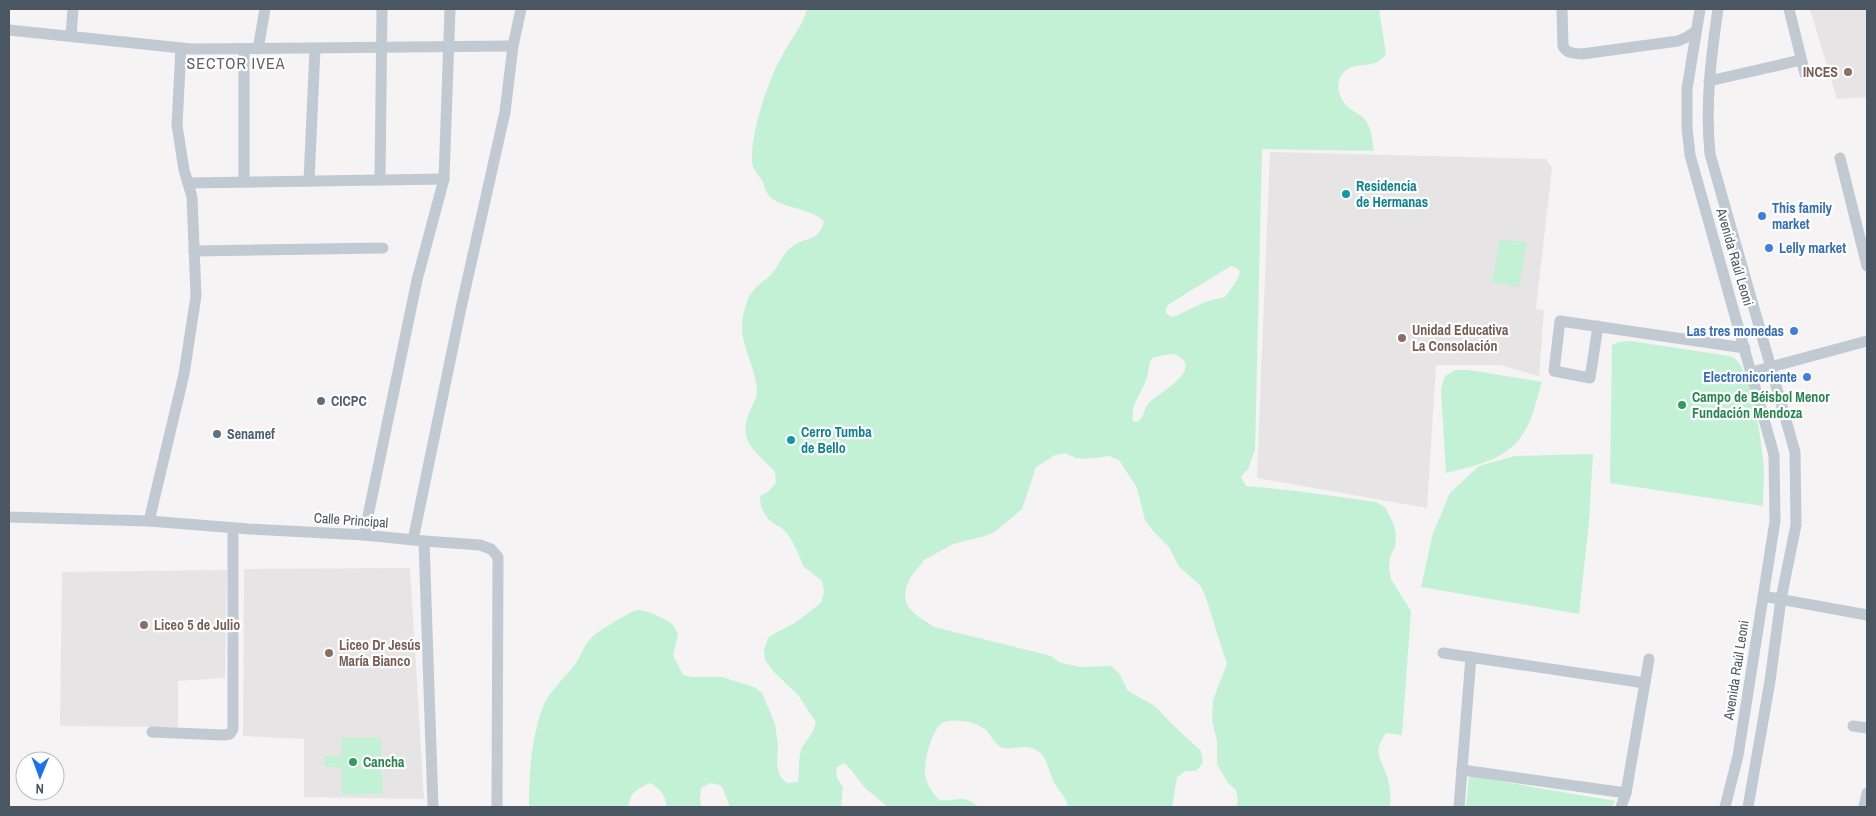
<svg xmlns="http://www.w3.org/2000/svg" width="1876" height="816" font-family="'Archivo Narrow',sans-serif">
  <style>
    .education { fill: #e6e4e5 }
    .green { fill: #c3f1d5; fill-rule: evenodd }
    .lines { fill: none; stroke-linecap: round; stroke-linejoin: round }
    .minor { stroke: #c1cad2; stroke-width: 11 }
    .education-dot { fill: #8d6e63; stroke: #fff; stroke-width: 2 }
    .culture-dot { fill: #0f9aa8; stroke: #fff; stroke-width: 2 }
    .shop-dot { fill: #3f7fe0; stroke: #fff; stroke-width: 2 }
    .service-dot { fill: #5c6f8a; stroke: #fff; stroke-width: 2 }
    .leisure-dot { fill: #2e9e5b; stroke: #fff; stroke-width: 2 }
    .labels { text-anchor: middle; dominant-baseline: central; stroke-width: 4.5; stroke-linejoin: round; paint-order: stroke }
    .education-label { font-size: 14px; font-weight: bold; fill: #785e54; stroke: #fff; text-anchor: start }
    .culture-label { font-size: 14px; font-weight: bold; fill: #0d838f; stroke: #fff; text-anchor: start }
    .shop-label { font-size: 14px; font-weight: bold; fill: #366cbe; stroke: #fff; text-anchor: start }
    .street-label { font-size: 14px; fill: #4a5661; stroke: #fff }
    .leisure-label { font-size: 14px; font-weight: bold; fill: #27864d; stroke: #fff; text-anchor: start }
    .service-label { font-size: 14px; font-weight: bold; fill: #4e5e75; stroke: #fff; text-anchor: start }
    .quarter-label { font-size: 16px; letter-spacing: 1px; fill: #5f6368; stroke: #fff }
  </style>
  <rect width="100%" height="100%" fill="#f5f3f3"/>
  <g class="education">
    <path d="M1810 9H1867V97L1837 99Z"/>
    <path d="M1270 152 1546 159 1552 168 1536 309 1544 310 1539 376 1500 365H1436L1427 508 1257 478Z"/>
    <path d="M410 568 424 799 304 797V739L243 736 244 569Z"/>
    <path d="M227 570 225 678 178 681V727L60 726 62 572Z"/>
  </g>
  <g class="green">
    <path d="M807 9H1379L1386 54C1384 57 1380 61 1377 62 1367 67 1352 63 1344 72 1334 82 1338 97 1348 107 1353 112 1361 114 1366 121 1372 130 1372 141 1374 151L1262 149 1255 450 1248 469 1241 477 1246 486 1297 491 1376 502 1385 507 1394 525 1396 535 1395 547 1390 557 1389 568 1391 579 1411 611 1402 735 1386 733C1371 754 1382 758 1388 779 1390 788 1391 797 1390 807H1236L1238 801 1236 790 1228 783 1217 764V741L1212 720 1213 700 1227 664 1205 595 1200 585 1179 567 1169 547 1153 531 1145 520 1137 488 1119 460 1109 456 1086 459 1076 458 1065 453 1055 455 1036 467 1022 509 996 531 985 536 953 544 924 560 910 578 906 588 905 599 909 608 916 615 934 627 1051 656 1059 662 1079 667 1111 666 1119 673 1128 691 1155 706 1169 721 1201 751 1203 763 1196 771H1186L1177 777 1172 807H1068C1067 797 1060 793 1055 784 1047 771 1049 753 1031 748 1021 745 1011 751 1001 747 994 744 991 735 986 730 981 725 968 721 961 721 955 720 947 720 942 723 932 730 924 761 925 773 926 784 932 792 939 800 958 802 961 793 979 807H888L864 787 852 771 844 763 836 768 837 778 843 787 841 805 844 807H730L722 786 711 783 701 788 700 798 701 807H667C665 795 661 789 650 783 636 789 631 792 628 807H529C529 774 531 741 542 709 548 693 563 679 574 666 581 657 583 646 592 637 597 632 631 611 637 610 645 609 666 619 672 624 675 627 676 631 678 634L673 655 683 675 692 677H722L754 687 762 693 775 724 778 746 777 766 780 776 787 783 798 782C800 772 798 759 801 750 805 740 813 736 816 722L798 695 774 672 765 660 764 650 768 638 777 632 795 623 821 603 824 592 822 581 803 566C801 558 790 534 783 529 780 526 776 526 773 523 764 516 760 507 760 496L769 491 776 483 775 472C757 452 736 442 750 411 752 405 758 396 757 390 755 361 736 342 744 312 746 304 748 297 753 291 758 284 764 281 770 276 779 267 782 253 793 246 808 236 819 242 824 221 807 206 778 209 767 193 765 190 764 185 763 182 760 176 752 169 752 162 751 131 767 83 782 56 790 40 803 26 807 9ZM1231 266 1237 268 1240 272 1236 282 1225 297 1205 302 1176 316 1171 317 1166 313V308L1169 304ZM1174 354C1208 368 1158 393 1149 403 1142 410 1146 421 1133 422 1130 403 1142 394 1147 377 1149 370 1148 365 1152 358L1164 355Z"/>
    <path d="M1500 239 1527 243 1519 287 1492 282Z"/>
    <path d="M1630 341 1723 355C1726 356 1731 356 1734 358 1750 367 1762 441 1763 460 1765 475 1763 491 1763 506L1610 483 1612 345 1619 342Z"/>
    <path d="M1456 370H1469L1542 382C1537 397 1534 414 1527 427 1510 460 1479 464 1446 473L1441 389 1445 376Z"/>
    <path d="M1593 454 1589 521 1579 614 1421 587 1433 533 1450 493 1479 466 1515 456Z"/>
    <path d="M341 738H381L382 794H342L341 767H325V756H341Z"/>
    <path d="M1469 776 1615 801 1612 807H1466Z"/>
  </g>
  <g class="lines">
    <g class="minor">
      <path d="M1562 9 1563 46C1567 54 1574 53 1582 54L1678 41 1687 37 1696 31"/>
      <path d="M1700 9 1687 89V128L1690 155 1774 455 1775 521 1738 756 1725 807"/>
      <path d="M1718 9C1711 57 1705 105 1710 154L1795 452 1796 525 1781 599 1770 681 1748 807"/>
      <path d="M1789 9 1805 74"/>
      <path d="M9 30 191 49 513 46"/>
      <path d="M71 36 73 9"/>
      <path d="M258 49 265 9"/>
      <path d="M1709 81 1801 60"/>
      <path d="M1840 158 1867 266"/>
      <path d="M380 180 382 9"/>
      <path d="M309 181 315 49"/>
      <path d="M244 182V49"/>
      <path d="M188 183 444 179"/>
      <path d="M194 251 383 248"/>
      <path d="M1598 326 1590 378 1554 371 1560 321 1745 348"/>
      <path d="M1752 372 1867 341"/>
      <path d="M9 517 149 521 249 529 364 535 424 541 433 807"/>
      <path d="M149 521 184 374 196 296 192 197 184 170 177 125 181 48"/>
      <path d="M364 535 417 280 444 179 450 9"/>
      <path d="M413 540 461 308 505 112 513 46 521 9"/>
      <path d="M424 541 480 545 491 549 498 557 497 807"/>
      <path d="M1763 596 1867 615"/>
      <path d="M1443 653 1645 683"/>
      <path d="M1853 726 1867 728"/>
      <path d="M152 732 223 735 230 734 233 729V528"/>
      <path d="M1462 770 1626 793"/>
      <path d="M1459 807 1471 657"/>
      <path d="M1621 807 1626 793 1649 659"/>
      <path d="M1864 807 1867 793"/>
    </g>
  </g>
  <g class="education-dot">
    <circle cx="1848" cy="72" r="5"/>
    <circle cx="1402" cy="338" r="5"/>
    <circle cx="144" cy="625" r="5"/>
    <circle cx="329" cy="653" r="5"/>
  </g>
  <g class="culture-dot">
    <circle cx="1346" cy="194" r="5"/>
    <circle cx="791" cy="440" r="5"/>
  </g>
  <g class="shop-dot">
    <circle cx="1762" cy="216" r="5"/>
    <circle cx="1769" cy="248" r="5"/>
    <circle cx="1794" cy="331" r="5"/>
    <circle cx="1807" cy="377" r="5"/>
  </g>
  <g class="service-dot">
    <circle cx="321" cy="401" r="5"/>
    <circle cx="217" cy="434" r="5"/>
  </g>
  <g class="leisure-dot">
    <circle cx="1682" cy="405" r="5"/>
    <circle cx="353" cy="762" r="5"/>
  </g>
  <g class="labels">
    <g class="education-label">
      <text x="1838" y="72" text-anchor="end">INCES</text>
      <text x="1412" y="330">Unidad Educativa<tspan x="1412" dy="16">La Consolación</tspan></text>
      <text x="154" y="625">Liceo 5 de Julio</text>
      <text x="339" y="645">Liceo Dr Jesús<tspan x="339" dy="16">María Bianco</tspan></text>
    </g>
    <g class="culture-label">
      <text x="1356" y="186">Residencia<tspan x="1356" dy="16">de Hermanas</tspan></text>
      <text x="801" y="432">Cerro Tumba<tspan x="801" dy="16">de Bello</tspan></text>
    </g>
    <g class="shop-label">
      <text x="1772" y="208">This family<tspan x="1772" dy="16">market</tspan></text>
      <text x="1779" y="248">Lelly market</text>
      <text x="1784" y="331" text-anchor="end">Las tres monedas</text>
      <text x="1797" y="377" text-anchor="end">Electronicoriente</text>
    </g>
    <g class="street-label">
      <text transform="translate(1735 257) rotate(74)">Avenida Raúl Leoni</text>
      <text transform="translate(351 520) rotate(4)">Calle Principal</text>
      <text transform="translate(1736 670) rotate(-81)">Avenida Raúl Leoni</text>
    </g>
    <g class="leisure-label">
      <text x="1692" y="397">Campo de Béisbol Menor<tspan x="1692" dy="16">Fundación Mendoza</tspan></text>
      <text x="363" y="762">Cancha</text>
    </g>
    <g class="service-label">
      <text x="331" y="401">CICPC</text>
      <text x="227" y="434">Senamef</text>
    </g>
    <g class="quarter-label">
      <text x="236" y="63">SECTOR IVEA</text>
    </g>
  </g>
  <rect width="1876" height="816" fill="none" stroke="#4a5661" stroke-width="20"/>
  <g transform="translate(40 776) rotate(181)"><circle r="24" fill="#ffffff" stroke="#b7bbc0"/>
  <path d="M0-4L9 19L0 12L-9 19Z" fill="#1a73e8"/>
  <text y="-8" font-size="14" font-weight="bold" text-anchor="middle" fill="#4a5661">N</text>
  </g>
</svg>
